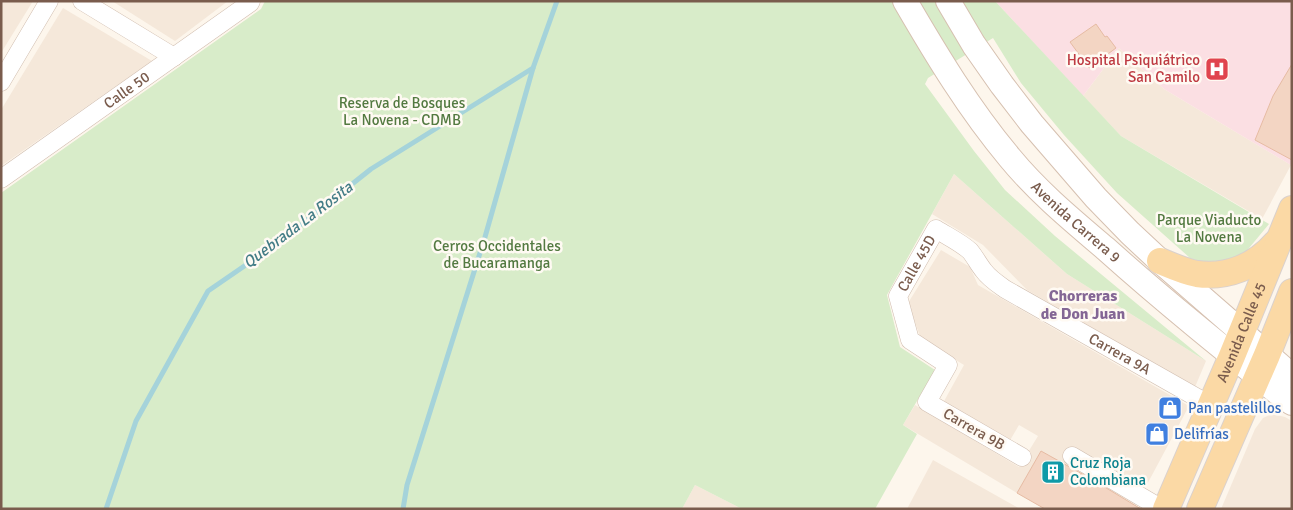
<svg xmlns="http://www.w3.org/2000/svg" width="1293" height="510" font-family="Signika,sans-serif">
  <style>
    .residential { fill: #f5e8da }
    .medical { fill: #fbdfe3 }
    .green { fill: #d8ecc9 }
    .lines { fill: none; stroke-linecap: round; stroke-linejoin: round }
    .stream { stroke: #a5d3da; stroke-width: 5 }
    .building { fill: #f3d5c3; stroke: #e6bba3 }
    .minor-casing { stroke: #d1beb0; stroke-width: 19 }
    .secondary-casing { stroke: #d6c0b0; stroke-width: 26 }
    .primary-casing { stroke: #dad1cd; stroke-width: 28 }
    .minor { stroke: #fff; stroke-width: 18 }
    .secondary { stroke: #fff; stroke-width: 24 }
    .primary { stroke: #fbd9a5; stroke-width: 26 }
    .labels { text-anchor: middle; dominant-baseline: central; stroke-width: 5; stroke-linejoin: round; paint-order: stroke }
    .health-label { font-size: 15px; fill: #be3a42; stroke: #fffaf3; text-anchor: end }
    .street-label { font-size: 15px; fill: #7a5c4d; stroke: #fffaf3 }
    .park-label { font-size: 15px; fill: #537a41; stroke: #fffaf3 }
    .shop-label { font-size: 15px; fill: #366cbe; stroke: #fffaf3; text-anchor: start }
    .culture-label { font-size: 15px; fill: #0d838f; stroke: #fffaf3; text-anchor: start }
    .water-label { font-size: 16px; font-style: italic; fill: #437c86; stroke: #fffaf3 }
    .neighbourhood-label { font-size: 16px; font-weight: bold; fill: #846695; stroke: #fffaf3 }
  </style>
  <rect width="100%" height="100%" fill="#fdf6ec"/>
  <g class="residential">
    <path d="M1 1H33L1 53Z"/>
    <path d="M112 1H228L175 41Z"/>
    <path d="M63 8 152 61 1 166V110Z"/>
    <path d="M1119 48 1164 89 1291 165 1262 219 1121 136 1083 96Z"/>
    <path d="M954 174 1067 274 1206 361 1195 387 1027 290 983 245 932 214Z"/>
    <path d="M941 250 970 267 978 285 1189 406 1136 505 1041 451 1017 493 903 425 915 405 1019 467 1038 436 1019 425 1009 442 943 403 964 365 921 339 908 303Z"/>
    <path d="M1272 414 1285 417 1292 421V509H1221L1255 429 1263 418Z"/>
    <path d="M933 460 1020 509H907Z"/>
    <path d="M695 485 742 509H682Z"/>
  </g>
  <path class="medical" d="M995 1H1292L1291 165 1164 89 1119 48 1083 96Z"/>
  <path class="green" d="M265 1H995L1121 136 1269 224 1245 253 1233 261 1204 263 1190 258 1117 193 1064 135 1021 83 993 38 928 78 925 84 974 151 1005 190 1055 236 1206 361 1067 274 954 174 887 295 900 347 935 370 903 425 917 434 875 509H742L695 485 682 509H1V193L261 9Z"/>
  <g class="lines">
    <g class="stream">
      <path d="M106 509 136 421 208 291 278 243 371 169 533 68 557 1"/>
      <path d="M403 509 407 485 485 237 533 68"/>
    </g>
  </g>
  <g class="building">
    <path d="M1096 24 1105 37 1107 36 1116 48 1089 68 1070 42Z"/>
    <path d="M1292 64V160L1255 140 1273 96Z"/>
    <path d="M1041 451 1093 480 1141 509H1045L1017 493Z"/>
  </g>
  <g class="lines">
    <g class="minor-casing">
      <g id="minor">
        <path d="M82 1 174 57"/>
        <path d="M1 82 49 1"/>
        <path id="s1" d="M1 179 250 3 251 1"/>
        <path d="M1072 456 1162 509"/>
        <path id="s2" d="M1022 457 927 402 948 365 910 340 898 296 936 229C947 236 960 242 970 251 975 257 979 265 984 271 989 278 998 284 1005 289L1210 405"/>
      </g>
    </g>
    <g class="secondary-casing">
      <g id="secondary">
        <path id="s3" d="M905 1C937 56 969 109 1010 158 1038 192 1072 220 1106 249 1164 301 1225 350 1286 399L1292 403"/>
        <path d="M948 1 974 45 1002 85 1032 124 1096 198 1130 233 1160 261 1292 376"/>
      </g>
    </g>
    <g class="primary-casing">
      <g id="primary">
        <path d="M1160 261C1172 266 1185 272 1197 274 1228 278 1256 266 1276 243"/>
        <path id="s4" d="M1166 509 1232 356 1292 209"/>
        <path d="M1200 509 1267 355 1292 292"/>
      </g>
    </g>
    <use href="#minor" class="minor"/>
    <use href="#secondary" class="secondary"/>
    <use href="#primary" class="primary"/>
  </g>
  <defs>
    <g id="hospital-square" transform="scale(1.25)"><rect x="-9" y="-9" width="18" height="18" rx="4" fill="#e0444e" stroke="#fffaf3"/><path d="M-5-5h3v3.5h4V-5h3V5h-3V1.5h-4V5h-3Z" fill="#fff"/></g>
    <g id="shop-square" transform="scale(1.25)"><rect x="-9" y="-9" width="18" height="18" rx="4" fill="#3f7fe0" stroke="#fffaf3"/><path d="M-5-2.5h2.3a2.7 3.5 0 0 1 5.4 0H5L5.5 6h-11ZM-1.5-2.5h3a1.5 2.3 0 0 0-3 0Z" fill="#fff"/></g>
    <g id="building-square" transform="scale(1.25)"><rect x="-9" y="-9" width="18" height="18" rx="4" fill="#0f9aa8" stroke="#fffaf3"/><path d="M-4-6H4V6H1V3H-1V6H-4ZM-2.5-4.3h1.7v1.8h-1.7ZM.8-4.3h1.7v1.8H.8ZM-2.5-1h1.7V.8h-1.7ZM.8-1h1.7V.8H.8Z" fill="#fff"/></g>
  </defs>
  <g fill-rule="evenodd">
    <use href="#hospital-square" x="1217" y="69"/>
    <use href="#shop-square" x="1170" y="408"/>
    <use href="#shop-square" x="1157" y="434"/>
    <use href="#building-square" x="1053" y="472"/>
  </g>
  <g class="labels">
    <g class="health-label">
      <text x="1200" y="60">Hospital Psiquiátrico<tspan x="1200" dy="17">San Camilo</tspan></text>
    </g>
    <g class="street-label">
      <text stroke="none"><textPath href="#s1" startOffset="154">Calle 50</textPath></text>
      <text stroke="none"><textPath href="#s3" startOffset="281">Avenida Carrera 9</textPath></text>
      <text stroke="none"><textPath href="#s2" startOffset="281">Calle 45D</textPath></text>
      <text stroke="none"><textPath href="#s4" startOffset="192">Avenida Calle 45</textPath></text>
      <text stroke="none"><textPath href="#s2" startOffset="545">Carrera 9A</textPath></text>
      <text transform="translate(974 429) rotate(30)">Carrera 9B</text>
    </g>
    <g class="park-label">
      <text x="402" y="103">Reserva de Bosques<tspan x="402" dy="17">La Novena - CDMB</tspan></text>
      <text x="1209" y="220">Parque Viaducto<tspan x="1209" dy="17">La Novena</tspan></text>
      <text x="497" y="246">Cerros Occidentales<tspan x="497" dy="17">de Bucaramanga</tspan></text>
    </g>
    <g class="shop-label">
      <text x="1188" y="408">Pan pastelillos</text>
      <text x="1174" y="434">Delifrías</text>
    </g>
    <g class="culture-label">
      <text x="1070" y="463">Cruz Roja<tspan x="1070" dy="17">Colombiana</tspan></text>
    </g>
    <g class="water-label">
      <text transform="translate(298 225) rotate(-37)">Quebrada La Rosita</text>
    </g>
    <g class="neighbourhood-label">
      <text x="1083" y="296">Chorreras<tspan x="1083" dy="18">de Don Juan</tspan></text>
    </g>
  </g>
  <rect width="1293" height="510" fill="none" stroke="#7a5c4d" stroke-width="5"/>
</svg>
